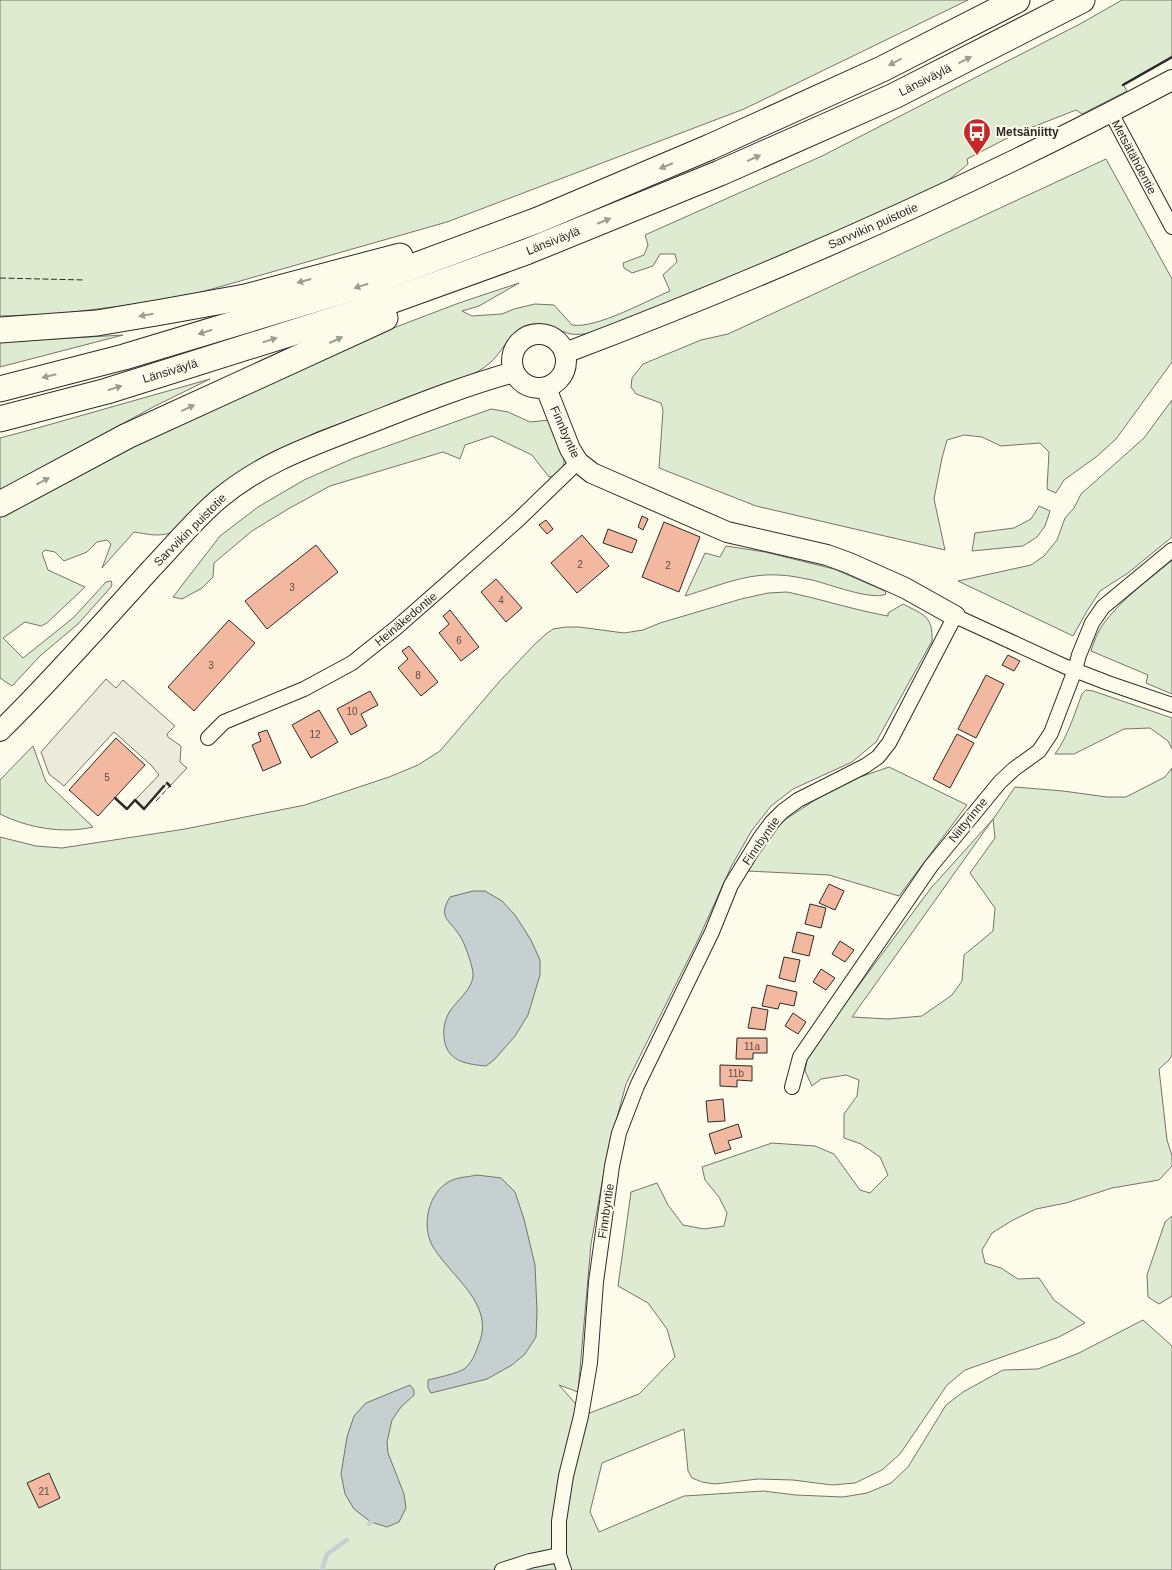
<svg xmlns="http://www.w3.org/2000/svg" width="1172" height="1570" font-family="Arial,sans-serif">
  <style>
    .green { fill: #deebd1; stroke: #74746e; fill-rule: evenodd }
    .parking { fill: #eceadb; stroke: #74746e }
    .water { fill: #c7d0d0; stroke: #74746e }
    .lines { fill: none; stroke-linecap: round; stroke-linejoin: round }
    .stream { stroke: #c7d0d0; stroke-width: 4.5 }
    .building { fill: #f2b8a0; stroke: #2b2b2b }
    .street-casing { stroke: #2b2b2b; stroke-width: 16 }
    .secondary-casing { stroke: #2b2b2b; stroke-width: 22 }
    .highway-casing { stroke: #2b2b2b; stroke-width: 27 }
    .street { stroke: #fdfbea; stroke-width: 14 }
    .secondary { stroke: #fdfbea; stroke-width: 20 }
    .highway { stroke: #fdfbea; stroke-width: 25 }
    .fence { stroke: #2b2b2b; stroke-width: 1; stroke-dasharray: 6 2.5; stroke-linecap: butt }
    .wall { stroke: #2b2b2b; stroke-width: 2.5 }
    .oneway { fill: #9e9d94 }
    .labels { text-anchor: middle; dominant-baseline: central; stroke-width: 4; stroke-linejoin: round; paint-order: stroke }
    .number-label { font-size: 10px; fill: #5d4e48 }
    .street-label { font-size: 12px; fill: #2b2b2b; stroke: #fdfbea }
    .poi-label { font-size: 12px; font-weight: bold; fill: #2b2b2b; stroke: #fdfbea; text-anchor: start }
  </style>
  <rect width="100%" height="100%" fill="#fdfbea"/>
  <g class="green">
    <path d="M0 0H968L744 109 447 222 177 299 57 314 0 316Z"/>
    <path d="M1122 0H1172V57L1123 84 1127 91 1082 114 1076 110 1015 134 967 159 968 164 945 183 934 189 710 287 590 333C584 334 577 335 571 334 558 331 547 323 533 324 511 326 506 348 491 362 483 369 474 374 464 378L317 432 278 451 170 533C158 537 147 534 134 532L102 568 111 544 107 540 97 542 87 552 64 561 55 552 45 550 42 553 48 570 85 587 47 623 41 626 25 622 3 638 23 658 73 618 106 582 111 581 112 584 111 587 78 624 40 656 12 686 0 678V515L160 429 346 346 459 303 519 283 479 306 462 311 472 316 502 314 514 309 535 304 554 305 572 325C596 329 646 301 670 291L663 275 677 262 675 254H660L653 266 632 273 624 268 623 263 644 255 648 245 645 235 822 156 1080 24Z"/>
    <path d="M1106 159 1172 279V362L1116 439 1096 457 1064 480 1056 493 1047 489 1049 452 1040 443 1001 446 982 437 964 435 947 440 942 458 934 499 945 550 756 506 659 468 663 410 661 403 636 394 631 387 632 378 643 364 701 340 728 334Z"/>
    <path d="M123 335 0 367V342Z"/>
    <path d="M210 379 155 406 0 491V438L41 427Z"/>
    <path d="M1172 400V537L1128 573 1100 591 1087 611 1073 636 958 581 1031 565 1044 556 1057 540 1065 518 1074 508 1081 494 1144 438Z"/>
    <path d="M491 409 508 412 530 422 550 420C555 433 574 464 557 475 555 476 552 476 549 477L532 455 492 436 465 445 460 459 443 452 330 486 288 509 252 531 214 563 213 577 202 588 182 599 173 597 220 536 258 507 304 480 354 458Z"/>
    <path d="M1039 506 1050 511 1045 526 1037 537 1023 546 972 551 975 533 1014 528 1031 519Z"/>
    <path d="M726 546 765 552 834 569 885 591 886 594C872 601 829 584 812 580 801 578 789 575 778 575 746 573 715 587 685 596L705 553 720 557Z"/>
    <path d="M1172 560V694L1146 683 1148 675 1091 651C1094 641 1098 631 1104 623 1122 599 1149 579 1172 560Z"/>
    <path d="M787 592C821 599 854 610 888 616V613L903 604C924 615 933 616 932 641L876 742 852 762 793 789 771 806 752 830 731 867 698 940 626 1084 607 1155 591 1244 578 1392 559 1385 582 1411V1416L639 1394 675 1357 667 1329 648 1303 618 1286 631 1192 657 1183 668 1205 683 1225 704 1229 724 1226 727 1213 719 1197 705 1180 702 1167 772 1143 815 1146 834 1154 860 1190 870 1193 888 1175 880 1157 861 1144 844 1138V1114L857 1096 859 1080 846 1075 821 1079 812 1086 805 1071 807 1060 842 1008 931 888 994 818 1015 787 1063 791 1107 797H1126L1165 777 1172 768V1055L1169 1060 1159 1069 1167 1140 1172 1156V1166L1159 1180 1112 1188 1066 1203 1036 1209 1013 1220 992 1233 982 1250 985 1263 1001 1268 1018 1279 1039 1278 1054 1300 1085 1323 1059 1337 965 1370 947 1385 900 1454 882 1470 855 1483 832 1485 793 1480 758 1479 715 1484 702 1482 692 1478 688 1471 684 1429 602 1463 590 1512 599 1532 684 1496 763 1491 796 1495 843 1497 867 1493 891 1483 908 1467 946 1405 963 1392 1003 1370 1038 1369 1079 1353 1143 1320 1172 1346V1570H0V837L36 846 62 848 185 829 305 805 389 777 418 765 440 751 499 682 535 644 546 634 553 629 566 627H579L624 633 643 630 660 623 741 599 768 593ZM993 819 995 838 970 873 995 908 993 931 964 955 962 981 952 995 922 1016 888 1019 852 1017Z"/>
    <path d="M1086 690 1093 691 1172 718V749L1168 741 1150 728 1124 729 1074 754H1055C1068 736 1074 715 1082 694Z"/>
    <path d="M33 746 46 782 93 827C63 834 28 828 0 814V780Z"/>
    <path d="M889 767 967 805 899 896 829 875 747 871 783 821 818 798 860 777Z"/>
    <path d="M1172 1216V1296L1159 1304 1148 1297 1147 1275 1165 1222Z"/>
  </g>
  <path class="parking" d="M106 679 116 688 123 680 175 726 167 734 168 737 181 746 180 762 187 768 170 786 167 783 166 784 144 809 135 800 159 775 151 765 114 732 64 786 49 774 41 752Z"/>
  <g class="water">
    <path d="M473 891H485L502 901 515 915 531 940 540 960V975L528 1015 515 1036 494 1060 486 1066C465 1064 446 1061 444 1037 443 1028 445 1019 450 1011 458 999 474 988 473 973 472 964 465 944 460 936 450 920 437 918 450 897Z"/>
    <path d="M477 1175 501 1178 515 1192 524 1219 535 1265 537 1311 536 1337 525 1354 512 1365 487 1379 431 1393 428 1388V1380C436 1378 459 1373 464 1369 472 1363 475 1354 478 1346 497 1304 450 1277 432 1245 421 1224 429 1192 450 1181 458 1177 469 1177 477 1175Z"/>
    <path d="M410 1385 414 1390V1395L401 1407 392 1420 387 1442 388 1453 404 1494 406 1508 399 1522 387 1527 371 1522 354 1509 345 1494 341 1474 347 1437 354 1416 366 1403Z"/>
  </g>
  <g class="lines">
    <g class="stream">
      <path d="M369 1524 371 1522"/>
      <path d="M322 1570 327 1554 347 1540"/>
    </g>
  </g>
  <g class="building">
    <path d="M642 516 648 519 643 530 638 527Z"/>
    <path d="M546 520 553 529 547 534 539 525Z"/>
    <path d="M664 522 700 537 679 592 642 577Z"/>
    <path d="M608 529 637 540 632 553 603 543Z"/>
    <path d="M582 535 609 566 577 593 551 563Z"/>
    <path d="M316 545 338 572 267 629 245 601Z"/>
    <path d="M496 579 522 608 506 622 481 592Z"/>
    <path d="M450 610 479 647 461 661 439 633 449 624 443 616Z"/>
    <path d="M229 620 255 643 194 711 168 687Z"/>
    <path d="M409 646 438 682 421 696 398 668 408 659 402 651Z"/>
    <path d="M1008 655 1020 661 1014 671 1002 665Z"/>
    <path d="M986 675 1004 684 976 738 958 729Z"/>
    <path d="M370 691 378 705 361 714 367 726 351 735 337 709Z"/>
    <path d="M319 710 338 742 311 758 292 725Z"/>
    <path d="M267 730 281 763 263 771 252 745 261 741 258 733Z"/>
    <path d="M957 734 974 743 950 788 933 779Z"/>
    <path d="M116 738 145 765 98 816 69 790Z"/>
    <path d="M829 884 844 891 835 910 819 903Z"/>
    <path d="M810 904 826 908 821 928 805 924Z"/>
    <path d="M797 932 814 936 809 956 792 952Z"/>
    <path d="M840 941 854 950 845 962 832 954Z"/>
    <path d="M784 957 800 960 795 982 779 978Z"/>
    <path d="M821 969 835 978 826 990 813 982Z"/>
    <path d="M767 985 797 992 794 1006 780 1003 778 1009 762 1006Z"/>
    <path d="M752 1007 768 1010 765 1030 748 1028Z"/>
    <path d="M793 1013 806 1022 798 1034 785 1026Z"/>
    <path d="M737 1038H767V1053H753V1059H736Z"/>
    <path d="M720 1065 752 1066V1081L737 1080V1087L720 1086Z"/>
    <path d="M723 1099 725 1121 708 1122 706 1101Z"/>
    <path d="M738 1124 742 1137 728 1141 731 1149 715 1154 709 1134Z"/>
    <path d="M49 1473 60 1498 39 1508 27 1483Z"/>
  </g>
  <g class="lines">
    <g class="street-casing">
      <g id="street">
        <path d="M1111 113 1172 227"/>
        <path d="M208 738 224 722 304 689 352 663 396 628 445 585 518 520 578 462"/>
        <path d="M792 1087 800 1057 931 866 1000 782 1014 769 1039 751 1051 733 1075 670 1079 655 1092 623 1103 607 1172 550"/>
        <path d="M502 1570 530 1561 559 1555"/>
        <path d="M564 1570 559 1555V1521L566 1476 581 1416 590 1363 596 1282 612 1166 619 1133 637 1086 712 932 731 885 760 838 771 823 783 811 798 800 865 766 878 757 889 743 955 616 1064 666 1108 683 1172 705"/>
      </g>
    </g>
    <g class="secondary-casing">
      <g id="secondary">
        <circle cx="539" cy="361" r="27"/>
        <path d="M565 353C773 274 975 185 1172 80"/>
        <path d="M546 388 570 449 578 462 592 473 727 532 827 555 849 563 905 588 955 616"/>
        <path d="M0 731C53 679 102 623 152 568 173 546 197 517 220 498 265 461 312 446 365 425 414 406 463 386 514 372"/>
      </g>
    </g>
    <g class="highway-casing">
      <g id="highway">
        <path d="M0 330 97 323 162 312 245 297 400 256"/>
        <path d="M0 389 124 357 366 284 538 220 710 147 882 69 1017 0"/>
        <path d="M0 419 107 391 371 308 526 252 720 173 894 96 1082 0"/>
        <path d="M0 504 127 436 385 318"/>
      </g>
    </g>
    <use href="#street" class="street"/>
    <use href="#secondary" class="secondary"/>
    <use href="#highway" class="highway"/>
    <g class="fence">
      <path d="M0 278 85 280"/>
      <path d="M156 801 170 786"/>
    </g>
    <g class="wall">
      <path d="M1123 85 1172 57"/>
      <path d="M167 783 170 786"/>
      <path d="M115 798 127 809 135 800 144 809 164 786"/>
    </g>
  </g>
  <defs><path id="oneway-solid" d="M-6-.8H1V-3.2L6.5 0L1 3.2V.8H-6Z" transform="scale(1.25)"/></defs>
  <g class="oneway">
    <use href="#oneway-solid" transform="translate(965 60) rotate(-27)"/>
    <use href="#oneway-solid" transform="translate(895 62) rotate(153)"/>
    <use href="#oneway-solid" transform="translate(754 158) rotate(-24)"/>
    <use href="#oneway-solid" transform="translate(666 166) rotate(157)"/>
    <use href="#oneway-solid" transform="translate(604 221) rotate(-22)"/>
    <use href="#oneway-solid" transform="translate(304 281) rotate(165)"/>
    <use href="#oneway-solid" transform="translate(361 286) rotate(162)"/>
    <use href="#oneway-solid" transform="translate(146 315) rotate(170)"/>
    <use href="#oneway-solid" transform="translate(205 332) rotate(163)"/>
    <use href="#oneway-solid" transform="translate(270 340) rotate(-17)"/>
    <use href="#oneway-solid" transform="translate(336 340) rotate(-25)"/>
    <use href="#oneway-solid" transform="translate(49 376) rotate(166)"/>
    <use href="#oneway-solid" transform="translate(115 388) rotate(-17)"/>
    <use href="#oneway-solid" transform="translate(188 408) rotate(-25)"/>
    <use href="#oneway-solid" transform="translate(43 481) rotate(-28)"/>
  </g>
  <defs>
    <g id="bus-pin" transform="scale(1.4375)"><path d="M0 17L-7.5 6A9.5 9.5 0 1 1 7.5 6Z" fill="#c62828" stroke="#fdfbea"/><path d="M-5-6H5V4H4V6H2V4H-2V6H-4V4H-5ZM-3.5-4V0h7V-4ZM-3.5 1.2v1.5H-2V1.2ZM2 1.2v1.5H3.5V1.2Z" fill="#fff"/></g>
  </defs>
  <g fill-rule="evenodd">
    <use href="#bus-pin" x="977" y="132"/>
  </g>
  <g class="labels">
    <g class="number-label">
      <text x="580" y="564">2</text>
      <text x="668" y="565">2</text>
      <text x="292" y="587">3</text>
      <text x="501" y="600">4</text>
      <text x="459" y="640">6</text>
      <text x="211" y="665">3</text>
      <text x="418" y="675">8</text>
      <text x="352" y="711">10</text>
      <text x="315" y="734">12</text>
      <text x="107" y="777">5</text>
      <text x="752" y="1046">11a</text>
      <text x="736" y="1073">11b</text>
      <text x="44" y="1491">21</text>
    </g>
    <g class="street-label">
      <text transform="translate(925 80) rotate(-27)">Länsiväylä</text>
      <text transform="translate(1134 157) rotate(62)">Metsätähdentie</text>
      <text transform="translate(873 226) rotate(-24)">Sarvvikin puistotie</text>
      <text transform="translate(553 241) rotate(-22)">Länsiväylä</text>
      <text transform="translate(170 371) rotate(-17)">Länsiväylä</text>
      <text transform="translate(565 432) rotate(66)">Finnbyntie</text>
      <text transform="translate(190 530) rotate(-45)">Sarvvikin puistotie</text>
      <text transform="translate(406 619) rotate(-40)">Heinäkedontie</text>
      <text transform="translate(968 820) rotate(-51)">Niittyrinne</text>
      <text transform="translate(761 841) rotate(-55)">Finnbyntie</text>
      <text transform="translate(606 1211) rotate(-82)">Finnbyntie</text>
    </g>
    <g class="poi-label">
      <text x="996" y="132">Metsäniitty</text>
    </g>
  </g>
</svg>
